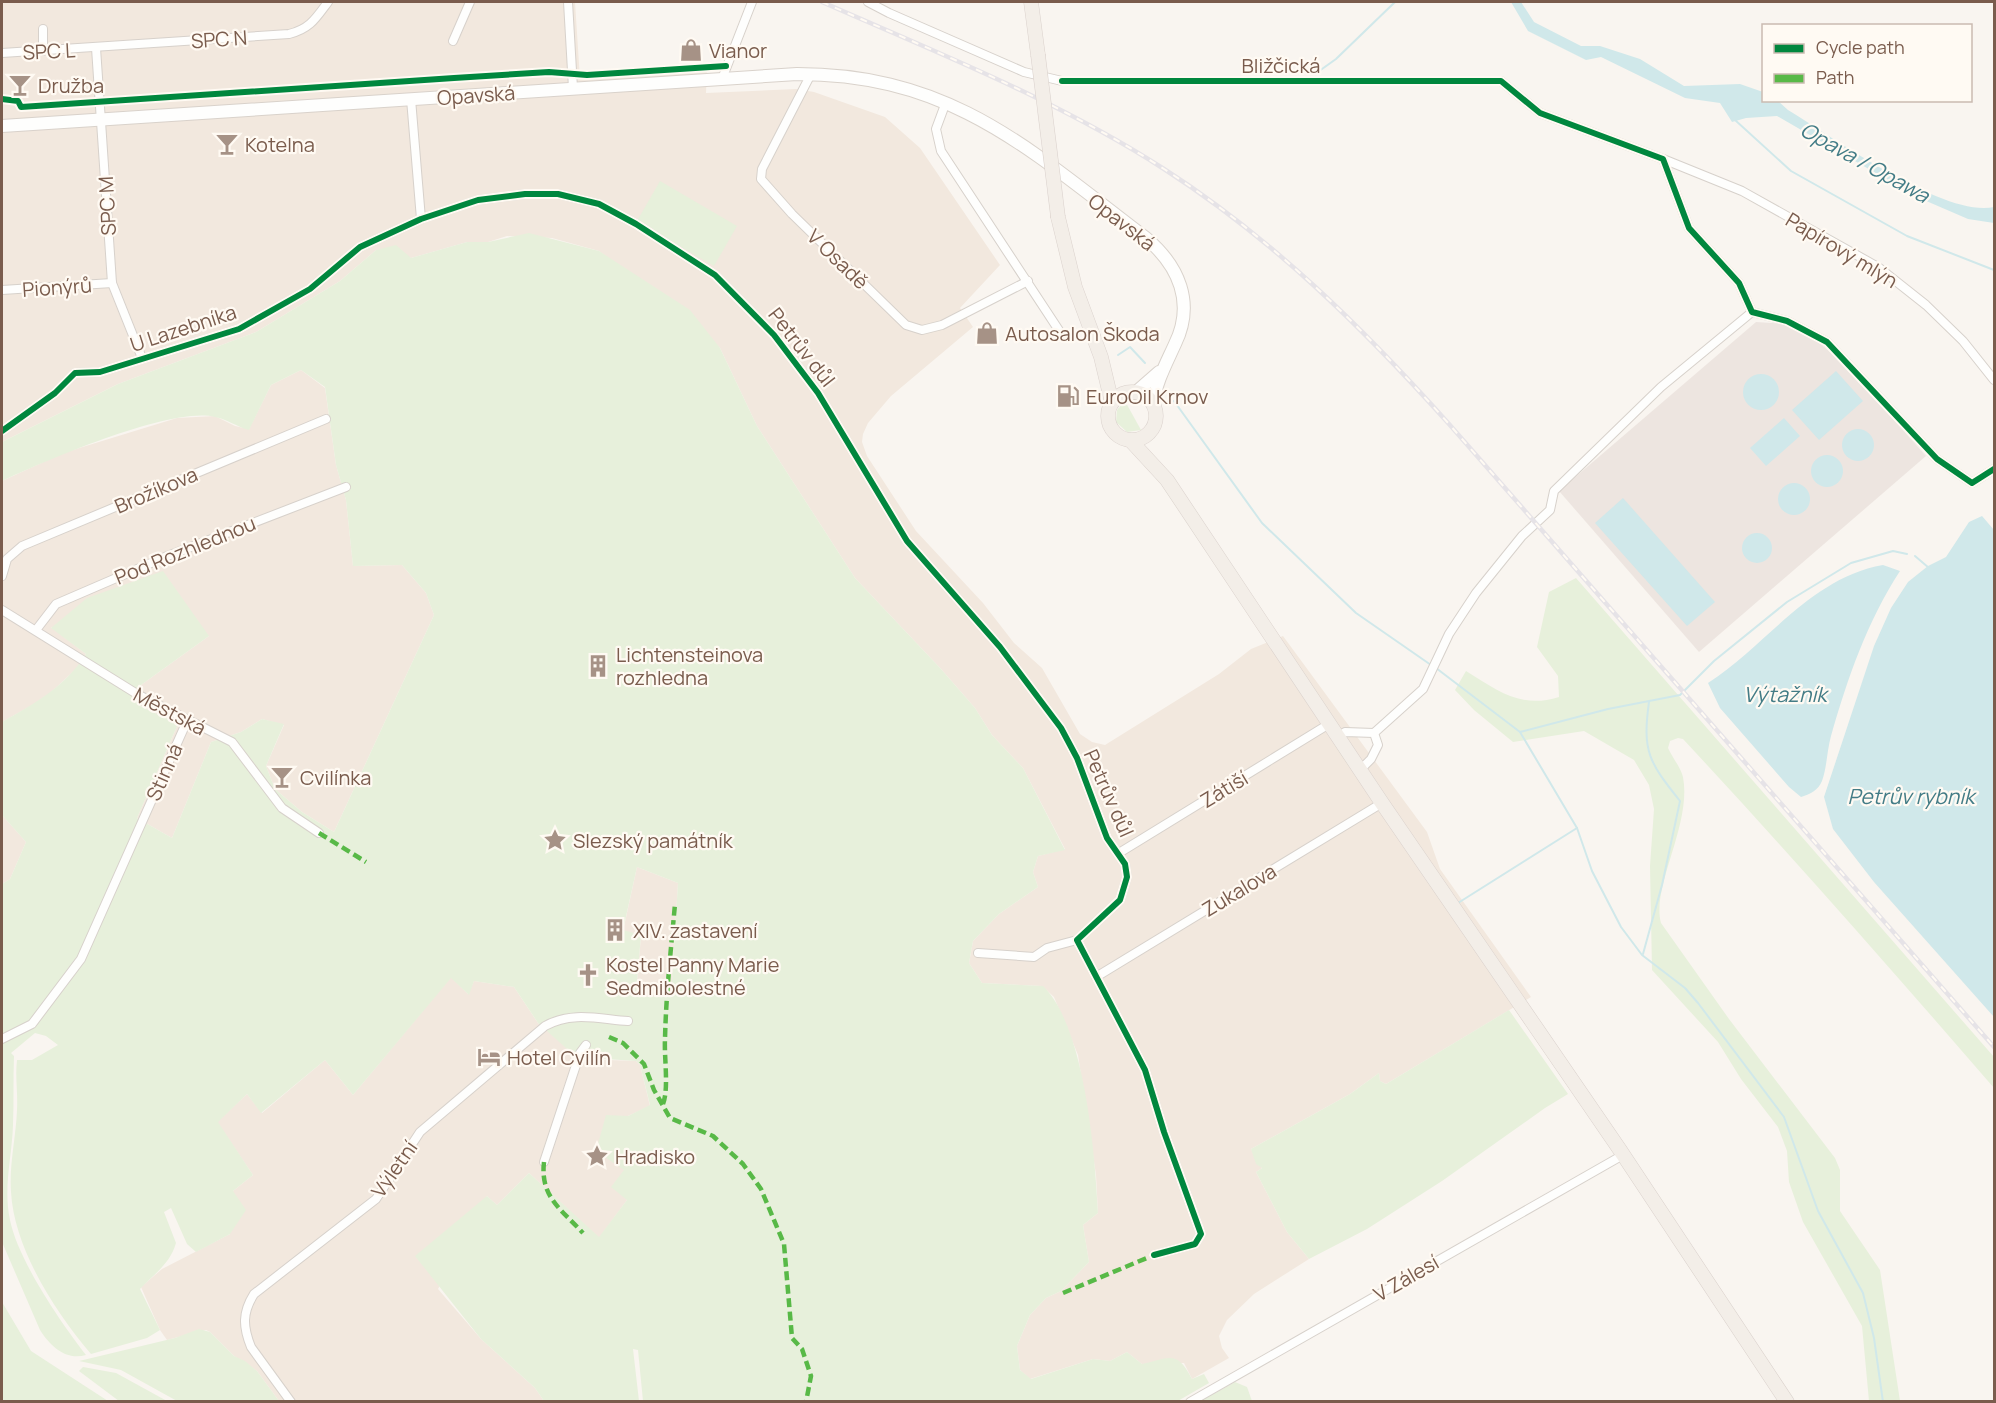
<svg xmlns="http://www.w3.org/2000/svg" width="1996" height="1403" font-family="Manrope,sans-serif">
  <style>
    .residential { fill: #f2e8de }
    .industrial { fill: #ede5e0 }
    .green { fill: #e7f0db; fill-rule: evenodd }
    .water { fill: #d0e8ea }
    .lines { fill: none; stroke-linecap: round; stroke-linejoin: round }
    .stream { stroke: #d0e8ea; stroke-width: 2 }
    .street-casing { stroke: #d7d1cb; stroke-width: 10 }
    .secondary-casing { stroke: #d9d2cb; stroke-width: 14 }
    .primary-casing { stroke: #dad1cc; stroke-width: 15 }
    .street { stroke: #fefefd; stroke-width: 8 }
    .secondary { stroke: #fefefd; stroke-width: 12 }
    .primary { stroke: #f3eee8; stroke-width: 14 }
    .rail-casing { stroke: #e6e3e7; stroke-width: 4.5 }
    .rail { stroke: #fffaf3; stroke-width: 2; stroke-dasharray: 7; stroke-linecap: butt }
    .primary-bridge-casing { stroke: #dad1cc; stroke-width: 15; stroke-linecap: butt }
    .primary-bridge { stroke: #f3eee8; stroke-width: 14 }
    .quiet { stroke: #58b947; stroke-width: 4.5; stroke-dasharray: 9 4.5; stroke-linecap: butt }
    .cycleway-casing { stroke: #fffaf3; stroke-width: 10 }
    .cycleway { stroke: #00873e; stroke-width: 6 }
    .labels { text-anchor: middle; dominant-baseline: central; stroke-width: 4.5; stroke-linejoin: round; paint-order: stroke }
    .street-label { font-size: 20px; fill: #7a5c4d; stroke: #fffaf3 }
    .poi-label { font-size: 20px; fill: #7a5c4d; stroke: #fffaf3; text-anchor: start }
    .water-label { font-size: 21px; font-style: italic; fill: #437c86; stroke: #fffaf3 }
  </style>
  <rect width="100%" height="100%" fill="#f9f5f0"/>
  <g class="residential">
    <path d="M2 2H575L580 79 707 70 706 93 796 89 814 92 885 117 920 148 1000 265 960 308 973 327 891 396 868 423 863 434 862 442 867 456 916 531 983 603 1014 643 1042 668 1080 734 1092 742 1105 745 1219 674 1251 649 1283 636 1427 832 1440 869 1531 997 1386 1084 1380 1081 1379 1073 1350 1094 1251 1149 1262 1168 1256 1172 1287 1232 1309 1259 1254 1294 1227 1320 1219 1336 1222 1348 1229 1358 1192 1379 1184 1363 1142 1364 1127 1352 1110 1361 1093 1359 1030 1379 1020 1370 1017 1346 1030 1315 1046 1298 1061 1291 1089 1262 1083 1225 1098 1213 1096 1175 1078 1055 1054 997 1042 986 982 983 969 963 973 941 999 914 1038 887 1033 872 1038 856 1065 849 1023 768 992 735 975 708 941 669 855 578 757 426 720 348 599 251 552 238 507 236 488 242H467L411 258 376 250 340 281 256 332 118 384 2 442Z"/>
    <path d="M301 370 325 388 336 465 346 500 353 566 402 565 426 593 434 615 334 832 302 812 275 789 266 766 284 725 262 719 241 732 211 742 172 838 137 818 178 724 140 706 141 685 209 636 51 627 86 654 79 666 45 698 2 722V481L63 453 177 418 215 416 235 426 249 429 271 385Z"/>
    <path d="M2 815 26 842 10 879 2 884Z"/>
    <path d="M637 867 678 883 671 996 637 997 636 993 641 936 623 931Z"/>
    <path d="M451 977 468 994 474 981 514 987 538 1023 581 1059 636 1061 640 1065 650 1106 628 1116H606L624 1170 627 1200 599 1238 529 1173 497 1205 487 1196 438 1289 481 1339 535 1388 544 1401H279L257 1371 234 1356 210 1332 206 1330 167 1340 160 1330 141 1287 162 1269 230 1234 233 1191 253 1175 217 1122 247 1094 262 1113 325 1060 353 1095Z"/>
  </g>
  <path class="industrial" d="M1756 322 1788 324 1811 336 1842 362 1926 456 1699 652 1559 491Z"/>
  <g class="green">
    <path d="M660 181 737 226 714 266 637 221Z"/>
    <path d="M529 233 599 251 690 310 720 348 757 426 855 578 941 669 975 708 992 735 1023 768 1065 850 1038 856 1033 872 1038 887 999 914 973 941 969 963 982 983 1043 986C1085 1026 1095 1154 1098 1213L1083 1225 1089 1262 1061 1291 1046 1298 1030 1315 1017 1346 1020 1370 1031 1379 1093 1359 1110 1361 1127 1352 1142 1364C1169 1358 1177 1349 1192 1379L1204 1374 1209 1383 1176 1402 643 1401 638 1350 633 1349 639 1401H544L535 1388 481 1339 415 1256 487 1196 497 1205 529 1173 599 1237 627 1200 611 1187 624 1170 596 1151 606 1115 628 1116 650 1105 640 1065 636 1061 576 1057 538 1023 514 987 474 981 469 995 451 978 353 1095 325 1060 261 1113 247 1094 218 1122 253 1175 233 1191 246 1210 230 1234 196 1252 187 1244 171 1208 164 1212 176 1243C170 1264 154 1274 140 1289L160 1330 147 1338 91 1354C55 1312 14 1248 11 1192 9 1165 16 1137 17 1110 18 1093 15 1077 17 1060H32L58 1045 46 1036 35 1033 11 1053 14 1056C13 1079 14 1102 13 1125 12 1157 3 1188 10 1220 18 1260 61 1323 86 1355 66 1361 50 1346 40 1330L2 1242V884L10 879 26 842 2 815V722C34 704 66 686 86 654L51 628 87 598 163 571 209 636 141 685 140 706 178 724 137 818 172 838 211 742 241 732 262 719 284 724 266 766 275 789 302 812 334 832 434 615 426 593 402 565 353 566 346 500 336 465 325 387 301 370 271 385 249 430C237 427 227 419 215 417 171 406 45 461 2 481V442L118 384 256 332 340 281 376 250 396 245 411 258 467 242H488ZM637 867 678 883 671 996 637 997 636 993 641 935 623 930Z"/>
    <path d="M1125 401 1141 430 1127 432 1116 422 1117 410Z"/>
    <path d="M1576 578 1994 1057V1088C1892 970 1789 853 1683 739L1678 738 1670 741 1668 748C1672 757 1681 768 1683 777 1692 825 1651 886 1661 923L1729 1019 1835 1158 1840 1170V1211L1880 1270 1900 1401H1869L1862 1326 1803 1222 1789 1182 1787 1151 1778 1127 1741 1079 1718 1042 1652 970 1650 866 1654 809 1649 785 1634 760 1584 731 1513 742 1474 710 1455 690 1466 671C1498 691 1521 709 1559 697L1558 676 1537 647 1549 592Z"/>
    <path d="M1509 1010 1568 1094 1545 1108 1442 1181 1367 1229 1309 1259 1287 1232 1256 1172 1262 1168 1256 1164 1251 1149 1350 1094 1379 1073 1380 1081 1386 1084Z"/>
    <path d="M2 1302 31 1351 108 1401H2Z"/>
    <path d="M199 1329 210 1332 234 1356 245 1361 257 1371 279 1401H177L121 1370 79 1361 175 1338Z"/>
    <path d="M83 1367 116 1373 167 1401H119L79 1371Z"/>
    <path d="M1235 1382 1247 1387 1252 1401H1201Z"/>
  </g>
  <g class="water">
    <path d="M1511 2H1521L1534 22 1581 46H1600L1640 59 1684 86 1740 84 1763 92 1764 100 1778 101 1788 110C1833 137 1944 218 1994 207V223L1968 219 1917 197 1777 116 1746 118 1732 122 1720 103 1685 98 1601 57 1586 60 1528 31Z"/>
    <path d="M1836 371 1863 401 1819 440 1792 410Z"/>
    <circle cx="1761" cy="392" r="18"/>
    <path d="M1784 418 1800 436 1766 466 1750 448Z"/>
    <circle cx="1858" cy="445" r="16"/>
    <circle cx="1827" cy="471" r="16"/>
    <circle cx="1794" cy="499" r="16"/>
    <path d="M1623 498 1715 602 1687 626 1595 523Z"/>
    <path d="M1982 516 1994 530V1017L1874 882 1833 829 1824 797 1874 646 1891 608 1908 582 1928 566 1946 557 1969 522Z"/>
    <circle cx="1757" cy="548" r="15"/>
    <path d="M1883 565 1900 571C1867 622 1848 677 1831 736 1827 750 1827 767 1822 781 1818 790 1811 794 1801 797L1789 787 1720 708 1708 683C1768 644 1810 578 1883 565Z"/>
  </g>
  <g class="lines">
    <g class="stream">
      <path d="M1315 74 1336 59 1395 2"/>
      <path d="M1735 120 1791 171 1907 236 1994 270"/>
      <path d="M1118 355 1130 347 1145 363"/>
      <path d="M1174 401 1262 523 1356 613 1431 665"/>
      <path d="M1915 556 1929 568"/>
      <path d="M1436 668 1520 732 1577 828 1592 871 1621 927 1642 955 1685 988 1698 1003 1784 1117 1818 1211 1863 1293 1874 1338 1883 1402"/>
      <path d="M1520 732 1608 709 1680 695 1714 661 1787 602 1851 563 1893 551 1907 554"/>
      <path d="M1458 903 1577 828"/>
      <path d="M1643 954 1662 885 1680 801C1649 762 1642 752 1649 702"/>
    </g>
    <g class="street-casing">
      <g id="street">
        <path d="M568 2 573 88"/>
        <path d="M868 2 889 13 1024 72 1062 81H1501L1540 113 1663 159 1689 228 1739 283 1752 312 1787 321 1827 342 1937 459 1972 483 1994 469"/>
        <path d="M43 29V51"/>
        <path d="M453 41 470 2"/>
        <path d="M96 48 112 283 142 358"/>
        <path d="M2 53 289 34C310 29 316 18 328 2"/>
        <path d="M811 74 762 169 761 179 792 214 906 325 922 330 942 325 1028 281"/>
        <path d="M722 79 752 2"/>
        <path d="M411 99 421 219"/>
        <path d="M946 102 936 129 941 151 1062 335"/>
        <path d="M1663 159 1742 191 1878 267 1926 305 1963 341 1994 380"/>
        <path d="M2 290 112 283"/>
        <path d="M2 431 55 393 75 373 100 372 239 329 310 289 360 247 421 219 478 200 525 194H558L599 204 636 224 715 275 774 335 818 393 907 541 1000 647 1061 728 1077 758 1107 838 1125 864 1127 877 1120 900 1077 940 1145 1070 1164 1132 1201 1234 1195 1244 1154 1255"/>
        <path d="M2 576 7 559 22 546 326 419"/>
        <path d="M2 610 137 694 232 742 282 808 319 833"/>
        <path d="M36 630 56 604 165 557 346 487"/>
        <path d="M1338 737 1345 732 1374 733 1423 689 1449 634 1476 593 1522 536 1550 510 1554 491 1661 387 1752 312"/>
        <path d="M1360 770 1371 759 1378 745 1374 733"/>
        <path d="M1119 853 1329 724"/>
        <path d="M978 953 1034 957 1047 948 1077 940"/>
        <path d="M1096 977 1382 803"/>
        <path d="M2 1039 32 1024 81 959 187 721"/>
        <path d="M544 1162 580 1053 586 1045"/>
        <path d="M291 1402 251 1347C243 1327 242 1313 254 1294L376 1199 420 1132 545 1026C572 1011 599 1019 628 1021"/>
        <path d="M1190 1402 1623 1155"/>
      </g>
    </g>
    <g class="secondary-casing">
      <g id="secondary">
        <path d="M2 126 797 74C952 74 1030 150 1146 238 1179 266 1195 303 1175 344 1166 364 1156 382 1153 404"/>
        <path d="M1135 393 1159 372"/>
      </g>
    </g>
    <g class="primary-casing">
      <g id="primary">
        <path d="M1031 2 1038 55"/>
        <path d="M1058 217 1075 287 1101 357 1112 403"/>
        <circle cx="1132" cy="416" r="24"/>
        <path d="M1131 441 1167 480 1382 803 1620 1150 1787 1402"/>
      </g>
    </g>
    <use href="#street" class="street"/>
    <use href="#secondary" class="secondary"/>
    <use href="#primary" class="primary"/>
    <g class="rail-casing">
      <path id="rail" d="M822 2C938 53 1057 100 1164 169 1273 239 1363 328 1449 424L1994 1047"/>
    </g>
    <use href="#rail" class="rail"/>
    <g class="primary-bridge-casing">
      <path id="primary-bridge" d="M1038 55 1058 217"/>
    </g>
    <use href="#primary-bridge" class="primary-bridge"/>
    <g class="quiet">
      <path d="M319 833 366 862"/>
      <path d="M609 1037 623 1043 644 1064 654 1090 670 1118 713 1136 743 1164 761 1189 784 1244 792 1338 802 1349 811 1376 806 1402"/>
      <path d="M663 1104C669 1088 664 1058 665 1039 666 994 671 949 675 904"/>
      <path d="M544 1162C540 1197 561 1209 583 1233"/>
      <path d="M1063 1293 1154 1255"/>
    </g>
    <g class="cycleway-casing">
      <g id="cycleway">
        <path d="M1062 81H1501L1540 113 1663 159 1689 228 1739 283 1752 312 1787 321 1827 342 1937 459 1972 483 1994 469"/>
        <path d="M2 99 18 101 21 107 454 78 549 72 587 75 726 66"/>
        <path d="M2 431 55 393 75 373 100 372 239 329 310 289 360 247 421 219 478 200 525 194H558L599 204 636 224 715 275 774 335 818 393 907 541 1000 647 1061 728 1077 758 1107 838 1125 864 1127 877 1120 900 1077 940 1145 1070 1164 1132 1201 1234 1195 1244 1154 1255"/>
      </g>
    </g>
    <use href="#cycleway" class="cycleway"/>
  </g>
  <defs>
    <g id="shop-bare" transform="scale(1.8)"><path d="M-5-2.5h2.3a2.7 3.5 0 0 1 5.4 0H5L5.5 6h-11ZM-1.5-2.5h3a1.5 2.3 0 0 0-3 0Z" fill="#a69286" stroke="#fffaf3" stroke-width="2.5" paint-order="stroke"/></g>
    <g id="bar-bare" transform="scale(1.8)"><path d="M-6-5H6L.8 .8V4.5H3.5V6h-7V4.5H-.8V.8Z" fill="#a69286" stroke="#fffaf3" stroke-width="2.5" paint-order="stroke"/></g>
    <g id="fuel-bare" transform="scale(1.8)"><path d="M-5.5-6h7V0h2V4h1.3V-2.5L3-4.5l.8-.8L6-3V5H2.5V1h-1V6h-7ZM-4.2-4.7v3.2H.2V-4.7Z" fill="#a69286" stroke="#fffaf3" stroke-width="2.5" paint-order="stroke"/></g>
    <g id="building-bare" transform="scale(1.8)"><path d="M-4-6H4V6H1V3H-1V6H-4ZM-2.5-4.3h1.7v1.8h-1.7ZM.8-4.3h1.7v1.8H.8ZM-2.5-1h1.7V.8h-1.7ZM.8-1h1.7V.8H.8Z" fill="#a69286" stroke="#fffaf3" stroke-width="2.5" paint-order="stroke"/></g>
    <g id="sight-bare" transform="scale(1.8)"><path d="M0-6L1.8-2.2L6-1.7L2.9 1.2L3.7 5.4L0 3.3L-3.7 5.4L-2.9 1.2L-6-1.7L-1.8-2.2Z" fill="#a69286" stroke="#fffaf3" stroke-width="2.5" paint-order="stroke"/></g>
    <g id="church-bare" transform="scale(1.8)"><path d="M-1.2-6h2.4v3.5h3.3v2.4h-3.3V6h-2.4V-.1h-3.3v-2.4h3.3Z" fill="#a69286" stroke="#fffaf3" stroke-width="2.5" paint-order="stroke"/></g>
    <g id="hotel-bare" transform="scale(1.8)"><path d="M-6-4.5h1.5V1H6V5H4.5V3h-9V5H-6ZM-4 0a1.8 1.8 0 1 1 3.6 0ZM.5 0V-2.5h3Q6-2.5 6 0Z" fill="#a69286" stroke="#fffaf3" stroke-width="2.5" paint-order="stroke"/></g>
  </defs>
  <g fill-rule="evenodd">
    <use href="#shop-bare" x="691" y="50"/>
    <use href="#bar-bare" x="20" y="85"/>
    <use href="#bar-bare" x="227" y="144"/>
    <use href="#shop-bare" x="987" y="333"/>
    <use href="#fuel-bare" x="1068" y="396"/>
    <use href="#building-bare" x="598" y="666"/>
    <use href="#bar-bare" x="282" y="777"/>
    <use href="#sight-bare" x="555" y="840"/>
    <use href="#building-bare" x="615" y="930"/>
    <use href="#church-bare" x="588" y="975"/>
    <use href="#hotel-bare" x="489" y="1057"/>
    <use href="#sight-bare" x="597" y="1156"/>
  </g>
  <g class="labels">
    <g class="street-label">
      <text transform="translate(219 39) rotate(-4)">SPC N</text>
      <text transform="translate(49 51) rotate(-3)">SPC L</text>
      <text x="1281" y="65">Bližčická</text>
      <text transform="translate(476 95) rotate(-4)">Opavská</text>
      <text transform="translate(107 206) rotate(-93)">SPC M</text>
      <text transform="translate(1122 222) rotate(38)">Opavská</text>
      <text transform="translate(1842 250) rotate(31)">Papírový mlýn</text>
      <text transform="translate(838 259) rotate(44)">V Osadě</text>
      <text transform="translate(57 287) rotate(-4)">Pionýrů</text>
      <text transform="translate(183 328) rotate(-18)">U Lazebníka</text>
      <text transform="translate(802 347) rotate(52)">Petrův důl</text>
      <text transform="translate(156 490) rotate(-23)">Brožíkova</text>
      <text transform="translate(185 550) rotate(-22)">Pod Rozhlednou</text>
      <text transform="translate(170 711) rotate(28)">Městská</text>
      <text transform="translate(164 772) rotate(-66)">Stinná</text>
      <text transform="translate(1224 789) rotate(-31)">Zátiší</text>
      <text transform="translate(1109 793) rotate(66)">Petrův důl</text>
      <text transform="translate(1239 890) rotate(-31)">Zukalova</text>
      <text transform="translate(394 1169) rotate(-55)">Výletní</text>
      <text transform="translate(1406 1278) rotate(-30)">V Zálesí</text>
    </g>
    <g class="poi-label">
      <text x="709" y="50">Vianor</text>
      <text x="38" y="85">Družba</text>
      <text x="245" y="144">Kotelna</text>
      <text x="1005" y="333">Autosalon Škoda</text>
      <text x="1086" y="396">EuroOil Krnov</text>
      <text x="616" y="654">Lichtensteinova<tspan x="616" dy="23">rozhledna</tspan></text>
      <text x="300" y="777">Cvilínka</text>
      <text x="573" y="840">Slezský památník</text>
      <text x="633" y="930">XIV. zastavení</text>
      <text x="606" y="964">Kostel Panny Marie<tspan x="606" dy="23">Sedmibolestné</tspan></text>
      <text x="507" y="1057">Hotel Cvilín</text>
      <text x="615" y="1156">Hradisko</text>
    </g>
    <g class="water-label">
      <text transform="translate(1865 162) rotate(29)">Opava / Opawa</text>
      <text x="1785" y="694">Výtažník</text>
      <text x="1911" y="796">Petrův rybník</text>
    </g>
  </g>
  <rect width="1996" height="1403" fill="none" stroke="#7a5c4d" stroke-width="6"/>
  <rect x="1762" y="24" width="210" height="78" fill="#fffaf3" stroke="#cabbb1" stroke-width="1.5"/>
  <rect x="1774" y="44" width="30" height="9" fill="#00873e" stroke="#cabbb1" stroke-width="1.5"/>
  <text x="1816" y="54" font-size="18" fill="#7a5c4d">Cycle path</text>
  <rect x="1774" y="74" width="30" height="9" fill="#58b947" stroke="#cabbb1" stroke-width="1.5"/>
  <text x="1816" y="84" font-size="18" fill="#7a5c4d">Path</text>
</svg>
